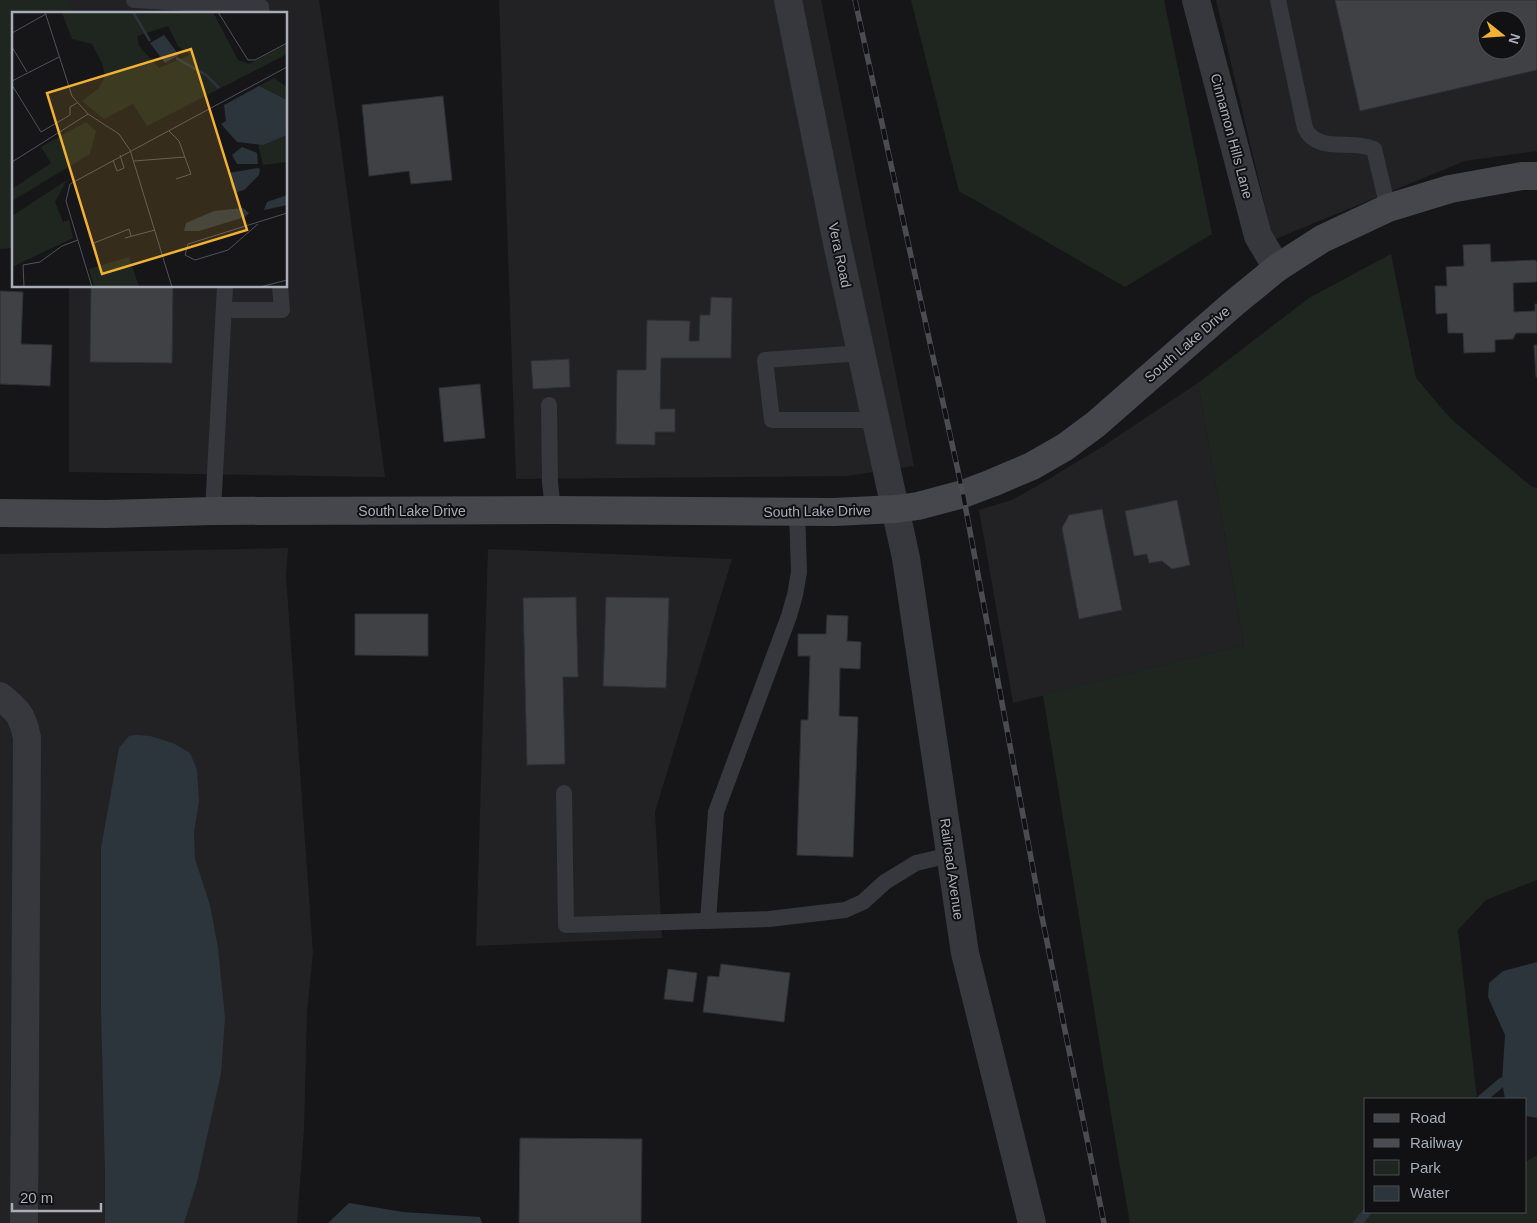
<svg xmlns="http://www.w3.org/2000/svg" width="1537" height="1223" font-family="Arial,sans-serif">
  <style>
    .built { fill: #222225; fill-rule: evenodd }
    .green { fill: #1e261f }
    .water { fill: #2c353c }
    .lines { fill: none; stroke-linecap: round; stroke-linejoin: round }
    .stream { stroke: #2c353c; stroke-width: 9 }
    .building { fill: #404145; stroke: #303034; fill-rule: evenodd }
    .service { stroke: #37383d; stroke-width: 16 }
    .minor { stroke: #37383d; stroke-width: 28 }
    .secondary { stroke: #45474d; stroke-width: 28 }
    .rail-casing { stroke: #4a4c52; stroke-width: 5.5 }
    .rail { stroke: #111113; stroke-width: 4; stroke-dasharray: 11; stroke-linecap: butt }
    .labels { text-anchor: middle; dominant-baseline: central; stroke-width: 4; stroke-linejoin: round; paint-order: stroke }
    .street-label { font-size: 14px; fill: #a8adb8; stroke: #111113 }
    .inset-river { fill: none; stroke: #2c353c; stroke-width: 2.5 }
    .inset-road { fill: none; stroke: #505258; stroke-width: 1 }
    .view { fill: #f2b134; fill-opacity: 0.15; stroke: #f2b134; stroke-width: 2.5 }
    .inset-edge { fill: none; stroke: #a8adb8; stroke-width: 2.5 }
  </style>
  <rect width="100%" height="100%" fill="#161618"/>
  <g class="built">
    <path d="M68 0H319L339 132 385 477 69 472V286H286V14H68Z"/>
    <path d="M499 0H821L914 466 847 476 516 479Z"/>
    <path d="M1216 0H1537V151L1465 161 1273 240ZM1487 20H1517V50H1487Z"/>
    <path d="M1198 383 1244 645 1013 703 979 510 1012 500 1042 483 1105 445Z"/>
    <path d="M288 548 286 576 313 953 307 1011 304 1129 297 1223H0V554Z"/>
    <path d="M488 549 732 559 655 812 662 938 476 946Z"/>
  </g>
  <g class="green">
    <path d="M0 0H68V14H14V248L0 249Z"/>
    <path d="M911 0H1164L1212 234 1125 287 959 191Z"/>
    <path d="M1391 254 1416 378 1450 418 1532 487 1537 488V880L1486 900 1458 930 1477 1099H1366V1212H1526V1162L1537 1155V1223H1130L1114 1132 1043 695 1244 645 1198 383 1309 298Z"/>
  </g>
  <g class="water">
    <path d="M136 735 150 736 173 743 190 753 197 770 199 801 194 832 195 859 210 905 218 948 225 1018 221 1073 197 1182 184 1223H105V1172L101 1008V848L119 748 129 736Z"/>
    <path d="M1537 962V1118L1526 1116V1099H1505L1502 1082 1505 1035 1488 997 1489 983 1503 971Z"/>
    <path d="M349 1203 403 1212 480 1217 482 1223H328Z"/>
  </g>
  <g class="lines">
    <g class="stream">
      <path d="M1482 1099 1502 1082"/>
      <path d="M1358 1223 1367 1212"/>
    </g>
  </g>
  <g class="building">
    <path d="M1335 0H1537V70L1360 111ZM1487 20H1517V50H1487Z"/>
    <path d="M443 96 452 180 411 184 409 171 369 176 362 105Z"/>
    <path d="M1490 244 1491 262 1535 260 1537 262V281L1536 282 1513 283 1514 312 1535 311V304H1537V333H1516L1513 339 1495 340V352L1464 353 1463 333H1448L1447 313 1436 314 1435 286H1447L1446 267 1464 266 1463 245Z"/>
    <path d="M91 286H173L172 363 90 362Z"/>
    <path d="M0 291 23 292 21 344 52 345 50 386 0 384Z"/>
    <path d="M711 297 732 298 731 358H661L660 409H675V432H655V445L616 444 617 370H646L647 320 690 321 689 341H699L700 315H710Z"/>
    <path d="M1534 345H1537V377H1536Z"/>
    <path d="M569 359 570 387 533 389 531 361Z"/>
    <path d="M480 384 485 438 444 442 439 388Z"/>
    <path d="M1177 500 1190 565 1172 569 1162 561 1149 563 1147 554 1134 556 1125 511Z"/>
    <path d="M1102 509 1122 610 1079 619 1062 528 1069 515Z"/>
    <path d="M576 597 578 677H563L565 764 527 765 523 598Z"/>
    <path d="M606 597 669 598 666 688 603 686Z"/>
    <path d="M355 614H428V656L355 655Z"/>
    <path d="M827 615 848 616 847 641 861 642 860 669 840 668 839 716 858 717 853 857 797 855 801 720H808L810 656H798V634H826Z"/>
    <path d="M721 964 790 973 784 1022 703 1012 708 976 719 977Z"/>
    <path d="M668 969 697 973 693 1002 664 999Z"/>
    <path d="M520 1138 642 1139 641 1223H519Z"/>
  </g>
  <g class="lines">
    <g class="service">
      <path d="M134 0 261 7 262 14"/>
      <path d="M1278 0 1305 128C1317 154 1351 139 1374 149L1388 208"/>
      <path d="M224 310H282L280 286"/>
      <path d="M862 353 765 360 772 420H876"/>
      <path d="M549 405 550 482 553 510"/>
      <path d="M213 511 225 286"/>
      <path d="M564 793 566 925 769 919 845 910 863 902 885 882 916 863 950 855"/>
      <path d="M708 921 716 812 789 616 795 595 799 572 797 511"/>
    </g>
    <g class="minor">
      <path d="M788 0 837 243 906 558 965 953 1032 1223"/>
      <path d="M1196 0 1258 236 1277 268"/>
      <path d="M0 696C17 710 23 715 27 738L24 1223"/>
    </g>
    <path class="secondary" d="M0 513 106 514 213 511 553 510 834 512 896 509 918 506 963 494 992 483 1032 466 1065 447 1096 424 1233 304 1277 268 1322 239 1388 208 1450 189 1522 176H1537"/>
    <g class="rail-casing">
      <path id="rail" d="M855 0 963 494 1042 917 1104 1223"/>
    </g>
    <use href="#rail" class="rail"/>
  </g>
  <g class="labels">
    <g class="street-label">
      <text transform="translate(1232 136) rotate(75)">Cinnamon Hills Lane</text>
      <text transform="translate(840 255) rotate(78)">Vera Road</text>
      <text transform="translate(1187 344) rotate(-41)">South Lake Drive</text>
      <text x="412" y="511">South Lake Drive</text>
      <text transform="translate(817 511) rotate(-1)">South Lake Drive</text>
      <text transform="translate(952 869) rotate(82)">Railroad Avenue</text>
    </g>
  </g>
  <g transform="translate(12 12)">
    <rect width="275" height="275" fill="#161618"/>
    <path d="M201 0 226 48 237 52 275 32V42L135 114 121 92 92 107 70 89 87 76 93 64 90 51 80 32 60 27 50 1ZM156 14 166 34 178 43 147 56 127 34 125 24ZM262 66 275 75V88L247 74ZM74 110 84 119 78 142 0 189V177L39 151 29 135ZM275 123V150L251 153 246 133ZM55 168 43 190 51 210 57 208 61 226 0 255V204ZM117 245 127 275H82L77 257Z" fill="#1e261f" fill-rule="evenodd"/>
    <path d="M152 23 167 43 153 51 138 31ZM247 74 275 88V123L251 133 225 130 209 112 214 109 212 93ZM230 135 245 141 246 152H225L220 143ZM245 156 248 157 247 163 232 178 225 180 220 177 217 161ZM275 183V193L252 198 255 190ZM231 196 237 201 233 205 187 219H172L174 211 202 199Z" fill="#2c353c"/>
    <path class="inset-river" d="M121 0 138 29M164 46 194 63 207 76"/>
    <path class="inset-road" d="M33 0 60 84 76 102 107 122 118 138 160 275M206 0 236 48H243L275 31M0 21 34 2M0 35 15 60M0 69 47 45M0 73 29 120 58 103V95L65 91M157 119 167 129 179 162 164 167M101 148 105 159 112 156 108 143M122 149 173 145M0 150 76 102M246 212 216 238 183 248 173 243 176 232 275 201M113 226 143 218M86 247 82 231 117 217 119 224M12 275 11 253 28 250 50 234 66 228M80 275 54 189 58 172 275 55M248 275 275 268"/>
    <path class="view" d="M179 37 235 218 90 262 35 81Z"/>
    <rect width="275" height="275" class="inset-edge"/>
  </g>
  <rect x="1364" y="1098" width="162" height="115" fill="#111113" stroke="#4d4f55"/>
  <rect x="1374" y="1114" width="25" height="8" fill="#45474d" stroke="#4d4f55"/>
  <text x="1410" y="1123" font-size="15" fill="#a8adb8">Road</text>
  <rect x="1374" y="1139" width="25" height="8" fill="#4a4c52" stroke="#4d4f55"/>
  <text x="1410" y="1148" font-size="15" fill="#a8adb8">Railway</text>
  <rect x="1374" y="1160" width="25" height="15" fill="#1e261f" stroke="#4d4f55"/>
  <text x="1410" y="1173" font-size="15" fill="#a8adb8">Park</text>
  <rect x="1374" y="1186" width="25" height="15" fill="#2c353c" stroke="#4d4f55"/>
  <text x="1410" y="1198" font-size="15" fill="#a8adb8">Water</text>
  <g transform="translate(1502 35) rotate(107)"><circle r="24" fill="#111113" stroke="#4d4f55"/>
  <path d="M0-4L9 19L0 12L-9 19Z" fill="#f2b134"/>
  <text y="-8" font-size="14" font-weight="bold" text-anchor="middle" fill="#a8adb8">N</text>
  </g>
  <path d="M12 1203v8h89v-8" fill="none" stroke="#a8adb8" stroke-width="2.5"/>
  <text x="20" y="1203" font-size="15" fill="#a8adb8" stroke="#111113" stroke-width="4" paint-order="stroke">20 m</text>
</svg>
